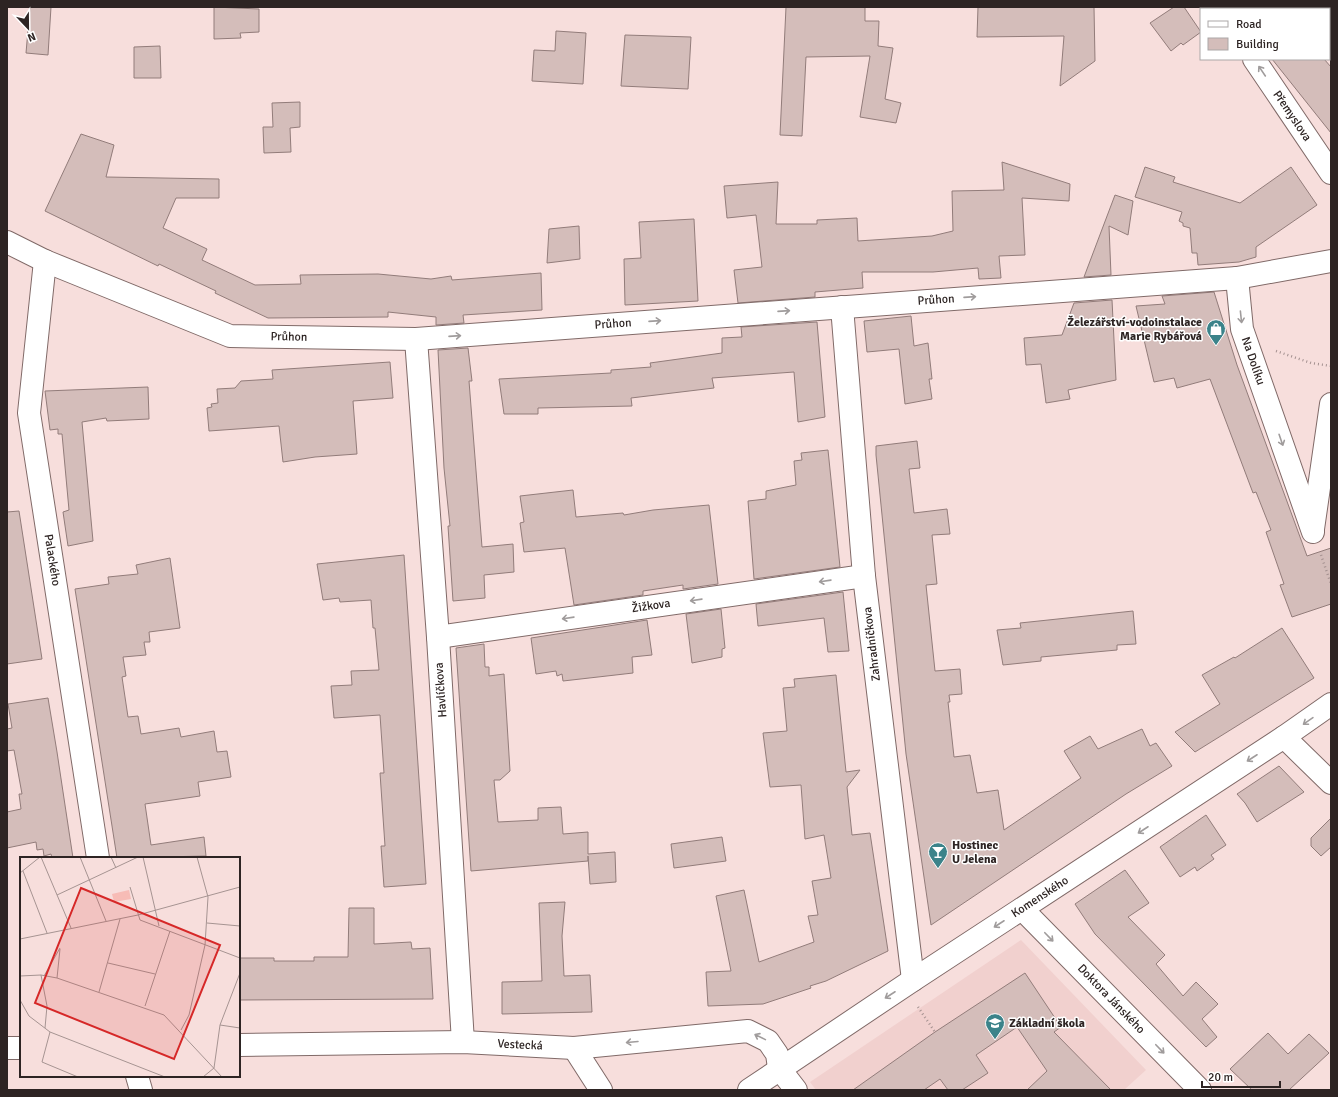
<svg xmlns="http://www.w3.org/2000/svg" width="1338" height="1097" font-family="Signika,sans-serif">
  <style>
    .built { fill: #f1d0ce }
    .building { fill: #d4bdba; stroke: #927c7a }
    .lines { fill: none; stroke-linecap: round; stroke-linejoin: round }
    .minor-casing { stroke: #806a68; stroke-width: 24 }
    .path { stroke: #a49190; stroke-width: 2.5; stroke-dasharray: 1 3; stroke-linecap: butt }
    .minor { stroke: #fff; stroke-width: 22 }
    .oneway { stroke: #a09c9c }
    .labels { text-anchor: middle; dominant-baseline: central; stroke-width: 3; stroke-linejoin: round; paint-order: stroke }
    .street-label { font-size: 12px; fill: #2d2423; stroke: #fff }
    .poi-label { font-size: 12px; font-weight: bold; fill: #2d2423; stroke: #fff; text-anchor: start }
    .inset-road { fill: none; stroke: #a69492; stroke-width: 1 }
    .view { fill: #d62828; fill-opacity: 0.15; stroke: #d62828; stroke-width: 2 }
    .inset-edge { fill: none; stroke: #2d2423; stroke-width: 2 }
  </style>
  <rect width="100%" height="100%" fill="#f7dedc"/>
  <path class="built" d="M1021 940 1146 1070 1124 1090H816L810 1082Z"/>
  <g class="building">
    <path d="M30 7H51L48 55 26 53Z"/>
    <path d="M214 7 259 9V32L240 33 241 38 214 39Z"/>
    <path d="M786 7H865V21H879L878 46 893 48 885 99 901 103 896 123 860 117 870 56 806 57 802 136 780 135Z"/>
    <path d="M978 7H1094L1095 61 1060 86 1064 36 977 37Z"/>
    <path d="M1174 7H1184L1201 32 1183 45 1181 43 1171 51 1150 23Z"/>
    <path d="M556 31 586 33 583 84 532 81 534 50 555 51Z"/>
    <path d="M625 35 691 37 688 89 621 86Z"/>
    <path d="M160 46 161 78H134V47Z"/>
    <path d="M1272 59H1324L1331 67V133Z"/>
    <path d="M300 102V127L290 128 291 152 264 153 263 127H273L272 103Z"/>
    <path d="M81 134 114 145 106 177 219 179V198H176L163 228 207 249 202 260 255 285 301 284 300 275 378 274 431 279 451 276 452 280 541 273 542 310 463 315 464 323 436 325V317L388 312V317L268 318 215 293 216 291 159 264 158 266 45 211Z"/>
    <path d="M1002 162 1070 184 1069 201 1022 198 1025 255 999 256 1001 278 979 279 978 268 933 272H862L863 288 815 292V297L738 303 734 270 762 267 756 215 727 218 724 186 778 182 776 224H817V220L857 218 858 241 932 236 953 231 952 191 1004 190Z"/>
    <path d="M1145 167 1175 177 1173 182 1240 203 1291 167 1317 205 1256 247V257L1239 262 1198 265 1197 253H1192L1190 228 1183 226V223L1179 221 1182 212 1135 197Z"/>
    <path d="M1115 195 1133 201 1128 235 1109 226 1111 275 1084 277Z"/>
    <path d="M694 219 698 301 625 305 624 259 641 258 639 222Z"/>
    <path d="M579 226 580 259 547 263 549 229Z"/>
    <path d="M1214 292 1237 365 1307 556 1331 548V604L1292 617 1280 585 1284 584 1266 532 1271 530 1256 492 1253 493 1210 379 1177 388 1174 378 1154 382 1136 306 1165 304 1162 296Z"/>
    <path d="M1112 300 1116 380 1068 390 1070 399 1046 403 1041 364 1026 365 1024 338 1062 335 1074 303Z"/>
    <path d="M911 316 914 346 928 343 932 379H929L932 399 905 404 899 349 867 352 864 321Z"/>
    <path d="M817 322 825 417 798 422 794 372 712 378 714 388 631 398 632 406 538 408V414H504L499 379 611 373V370L651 367 650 363 722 353V338L742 337 741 327Z"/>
    <path d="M468 348 472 381H469L482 547 513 544 514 572 484 575 485 598 453 601 448 526H450L444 468 438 350Z"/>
    <path d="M390 362 393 398 353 401 357 454 315 457 283 462 279 426 209 431 207 408 212 407 211 404 218 403 217 389 235 388 241 381 273 379 272 370Z"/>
    <path d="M148 387 149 419 107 421 106 418 82 422 93 541 68 546 63 512 69 510 62 434H58V429L50 430 45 391Z"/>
    <path d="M917 441 920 468 909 469 914 513 947 509 950 534 932 535 937 584 926 585 935 671 960 669 962 694 949 695 950 702H948L954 757 970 755 977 793 998 790 1004 830 1081 778 1064 751 1090 736 1098 749 1142 729 1150 746 1156 743 1172 766 1126 794 931 925 906 754 876 455V446Z"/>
    <path d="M828 450 840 567 754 579 748 501 766 499V491L796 485 794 461 802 460 801 453Z"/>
    <path d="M573 490 576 517 623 513 624 515 653 510 709 505 718 584 683 589V585L643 591V595L574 605 565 548 524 552 520 523 524 522 520 496Z"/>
    <path d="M19 511 42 659 7 664V512Z"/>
    <path d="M404 555 426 884 384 887 381 846H385L380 773H384L380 715 334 718 331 686 352 685 351 671 379 670 375 628H373L371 600 340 602 339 598 323 600 317 564Z"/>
    <path d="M170 558 180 628 149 632 150 642H144L146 655 123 657 126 676 122 677 128 717 138 716 141 734 179 728 181 737 214 731 217 752 227 751 231 777 198 782 200 796 145 804 151 845 204 837 206 856 117 858 75 589 109 584 108 577 138 574 136 565Z"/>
    <path d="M843 592 849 651 828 652 824 618 758 626 756 604Z"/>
    <path d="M721 609 725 648 722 649V657L692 663 686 614Z"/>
    <path d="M1133 611 1136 644 1117 645V650L1041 657V661L1003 665 997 630 1021 628 1020 623Z"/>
    <path d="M647 620 652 655 632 657 633 673 563 681 562 674 557 676 556 671 536 674 531 638Z"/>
    <path d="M1282 628 1314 678 1195 752 1175 732 1220 704 1202 675 1234 657 1235 658Z"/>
    <path d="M484 644 485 667H489V676L504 674 510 771 500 780H494L498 822 538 820V808L561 807 563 834 588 832V854L615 852 616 882 590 884 588 856V861L471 871 456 648Z"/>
    <path d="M836 675 846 772 860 770 847 787 852 835 870 833 888 951 826 981 810 986 811 988 763 1004 708 1006 706 972 731 971 716 896 744 890 759 962 814 942 808 916 818 915 812 881 831 878 824 835 805 839 801 785 770 787 763 733 787 731 783 688 795 687 794 679Z"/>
    <path d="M48 698 57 752 73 858H52L51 854 44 856 43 849 37 850 36 842 7 848V812L21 809 19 794H22L14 750 7 751V729L12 728 8 704Z"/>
    <path d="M1279 766 1304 792 1257 822 1245 803 1237 794Z"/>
    <path d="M1206 815 1226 845 1211 855 1214 859 1197 871 1195 867 1180 877 1160 847Z"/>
    <path d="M1331 818V847L1321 856 1311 846V838Z"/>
    <path d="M722 837 726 861 674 868 671 844Z"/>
    <path d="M1125 870 1149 903 1128 917 1165 955 1156 964 1183 996 1196 982 1218 1004 1202 1019 1217 1037 1206 1047 1095 934 1075 904Z"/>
    <path d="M565 902 562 936 564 976 590 975 592 1012 502 1014V982L542 981 539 903Z"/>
    <path d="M349 908H374V944L411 942 412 949 430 948 433 999 239 1000V958H274V961H314V957H348Z"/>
    <path d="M1025 973 1061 1027 1054 1032 1111 1090H1027L1047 1071 1017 1027 976 1055 988 1073 962 1090H948L940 1079 924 1090H853L935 1032Z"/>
    <path d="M1268 1033 1288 1054 1309 1034 1329 1053 1289 1090H1252L1230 1069Z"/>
  </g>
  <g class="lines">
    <g class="minor-casing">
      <g id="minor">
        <path d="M1222 7 1223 9"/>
        <path d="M1254 59 1331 173"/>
        <path d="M7 242 45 261 230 336 416 339 1237 278 1331 261"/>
        <path d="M45 261 29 413 98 858"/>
        <path d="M1237 278 1242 329 1313 532"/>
        <path d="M842 307 864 576 913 980"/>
        <path d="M416 339 438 637 463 1042"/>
        <path d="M1313 529 1331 404"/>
        <path d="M438 637 864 576"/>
        <path d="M1284 737 1331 783"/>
        <path d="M1022 909 1200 1090"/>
        <path d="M239 1045 463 1042 574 1048 748 1031 768 1041 777 1054 779 1068 796 1090"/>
        <path d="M7 1048H21"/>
        <path d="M574 1048 601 1090"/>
        <path d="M137 1076 141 1090"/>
        <path d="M749 1090 913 980 1284 737 1331 704"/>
      </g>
    </g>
    <g class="path">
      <path d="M1276 351 1311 363 1331 366"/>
      <path d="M1321 555 1331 584"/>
      <path d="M918 1007 935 1032"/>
    </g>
    <use href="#minor" class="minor"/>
  </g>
  <defs><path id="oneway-shaft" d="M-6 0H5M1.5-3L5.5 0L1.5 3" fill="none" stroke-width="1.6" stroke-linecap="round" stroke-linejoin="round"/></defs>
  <g class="oneway">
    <use href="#oneway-shaft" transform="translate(1262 71) rotate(-124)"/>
    <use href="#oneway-shaft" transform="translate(970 297) rotate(-4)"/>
    <use href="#oneway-shaft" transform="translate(784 311) rotate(-4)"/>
    <use href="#oneway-shaft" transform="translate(1241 317) rotate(84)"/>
    <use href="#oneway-shaft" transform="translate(655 321) rotate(-4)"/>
    <use href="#oneway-shaft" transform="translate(455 336) rotate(-4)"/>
    <use href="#oneway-shaft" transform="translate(1281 440) rotate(71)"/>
    <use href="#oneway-shaft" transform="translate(825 581) rotate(172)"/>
    <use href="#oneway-shaft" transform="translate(696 600) rotate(172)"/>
    <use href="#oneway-shaft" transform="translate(568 618) rotate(172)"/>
    <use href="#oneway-shaft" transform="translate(1308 721) rotate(145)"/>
    <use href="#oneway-shaft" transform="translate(1252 758) rotate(147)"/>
    <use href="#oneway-shaft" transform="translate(1143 830) rotate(147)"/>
    <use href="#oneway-shaft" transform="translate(999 924) rotate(147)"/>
    <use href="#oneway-shaft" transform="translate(1049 937) rotate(46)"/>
    <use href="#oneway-shaft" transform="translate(890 995) rotate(147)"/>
    <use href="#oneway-shaft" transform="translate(760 1037) rotate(-154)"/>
    <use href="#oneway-shaft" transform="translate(632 1042) rotate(175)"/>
    <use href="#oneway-shaft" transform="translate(1160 1049) rotate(46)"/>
  </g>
  <defs>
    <g id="shop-pin" transform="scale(1)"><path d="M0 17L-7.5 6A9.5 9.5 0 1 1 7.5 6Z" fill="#3b838a" stroke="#fff"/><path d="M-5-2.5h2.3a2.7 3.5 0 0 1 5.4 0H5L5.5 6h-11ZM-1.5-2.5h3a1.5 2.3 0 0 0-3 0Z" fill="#fff"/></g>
    <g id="bar-pin" transform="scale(1)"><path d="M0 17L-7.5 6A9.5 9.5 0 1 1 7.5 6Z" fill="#3b838a" stroke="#fff"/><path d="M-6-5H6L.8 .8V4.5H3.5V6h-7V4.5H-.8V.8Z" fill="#fff"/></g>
    <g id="school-pin" transform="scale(1)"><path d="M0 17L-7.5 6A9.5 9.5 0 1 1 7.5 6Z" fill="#3b838a" stroke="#fff"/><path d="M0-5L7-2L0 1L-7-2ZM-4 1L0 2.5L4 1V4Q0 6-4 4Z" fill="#fff"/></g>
  </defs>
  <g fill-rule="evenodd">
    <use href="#shop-pin" x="1216" y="329"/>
    <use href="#bar-pin" x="938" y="852"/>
    <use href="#school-pin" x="995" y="1023"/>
  </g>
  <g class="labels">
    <g class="street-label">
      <text transform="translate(1292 116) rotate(56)">Přemyslova</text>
      <text transform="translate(936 300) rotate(-4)">Průhon</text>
      <text transform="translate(613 324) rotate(-4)">Průhon</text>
      <text transform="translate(289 337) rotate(1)">Průhon</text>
      <text transform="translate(1253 361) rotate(71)">Na Dolíku</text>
      <text transform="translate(52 560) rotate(81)">Palackého</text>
      <text transform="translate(651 606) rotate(-8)">Žižkova</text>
      <text transform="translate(872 644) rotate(-97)">Zahradníčkova</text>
      <text transform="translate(441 690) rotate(-94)">Havlíčkova</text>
      <text transform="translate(1040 897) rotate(-33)">Komenského</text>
      <text transform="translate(1111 999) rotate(46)">Doktora Jánského</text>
      <text transform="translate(520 1045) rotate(3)">Vestecká</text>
    </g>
    <g class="poi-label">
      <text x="1202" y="322" text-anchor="end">Železářství-vodoinstalace<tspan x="1202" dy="14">Marie Rybářová</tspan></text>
      <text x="952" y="845">Hostinec<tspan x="952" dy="14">U Jelena</tspan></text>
      <text x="1009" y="1023">Základní škola</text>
    </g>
  </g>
  <g transform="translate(20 857)">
    <rect width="220" height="220" fill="#f7dedc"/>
    <path d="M109 33 111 42 94 45 92 37Z" fill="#f7bcb6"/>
    <path class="inset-road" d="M21 0 51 71M60 0 86 64M91 0 96 11M123 0 139 69M3 14 27 76M0 16 20 0M110 30 120 63 220 101M37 38 118 0M187 66 220 69M0 82 118 58 220 30M88 106 135 117M21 118 27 149 25 171M0 119 21 118 37 121 144 158 202 220M24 119 40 91M37 121 40 92M79 135 100 62M0 143 9 159 30 175 145 220M125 149 150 74M200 168 220 171M161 173 169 158 185 88 188 40 177 0M30 175 22 205 58 220M183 220 194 211 200 168 220 116"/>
    <path class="view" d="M61 31 200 88 154 202 15 146Z"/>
    <rect width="220" height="220" class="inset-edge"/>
  </g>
  <rect width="1338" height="1097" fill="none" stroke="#2d2423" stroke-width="16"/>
  <rect x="1200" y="8" width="130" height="52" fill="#ffffff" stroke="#aba7a7"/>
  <rect x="1208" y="21" width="20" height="6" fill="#ffffff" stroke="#aba7a7"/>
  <text x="1236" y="28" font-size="12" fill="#2d2423">Road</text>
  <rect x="1208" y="38" width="20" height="12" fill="#d4bdba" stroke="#aba7a7"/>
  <text x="1236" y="48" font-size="12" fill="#2d2423">Building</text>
  <g transform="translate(28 28) rotate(158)" stroke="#ffffff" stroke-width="3" paint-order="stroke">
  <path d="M0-3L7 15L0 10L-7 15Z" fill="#2d2423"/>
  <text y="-6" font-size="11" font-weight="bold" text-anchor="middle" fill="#2d2423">N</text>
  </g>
  <path d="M1202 1081v6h78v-6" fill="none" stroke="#2d2423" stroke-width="2"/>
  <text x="1208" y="1081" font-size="12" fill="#2d2423" stroke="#ffffff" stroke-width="3" paint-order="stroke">20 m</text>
</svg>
